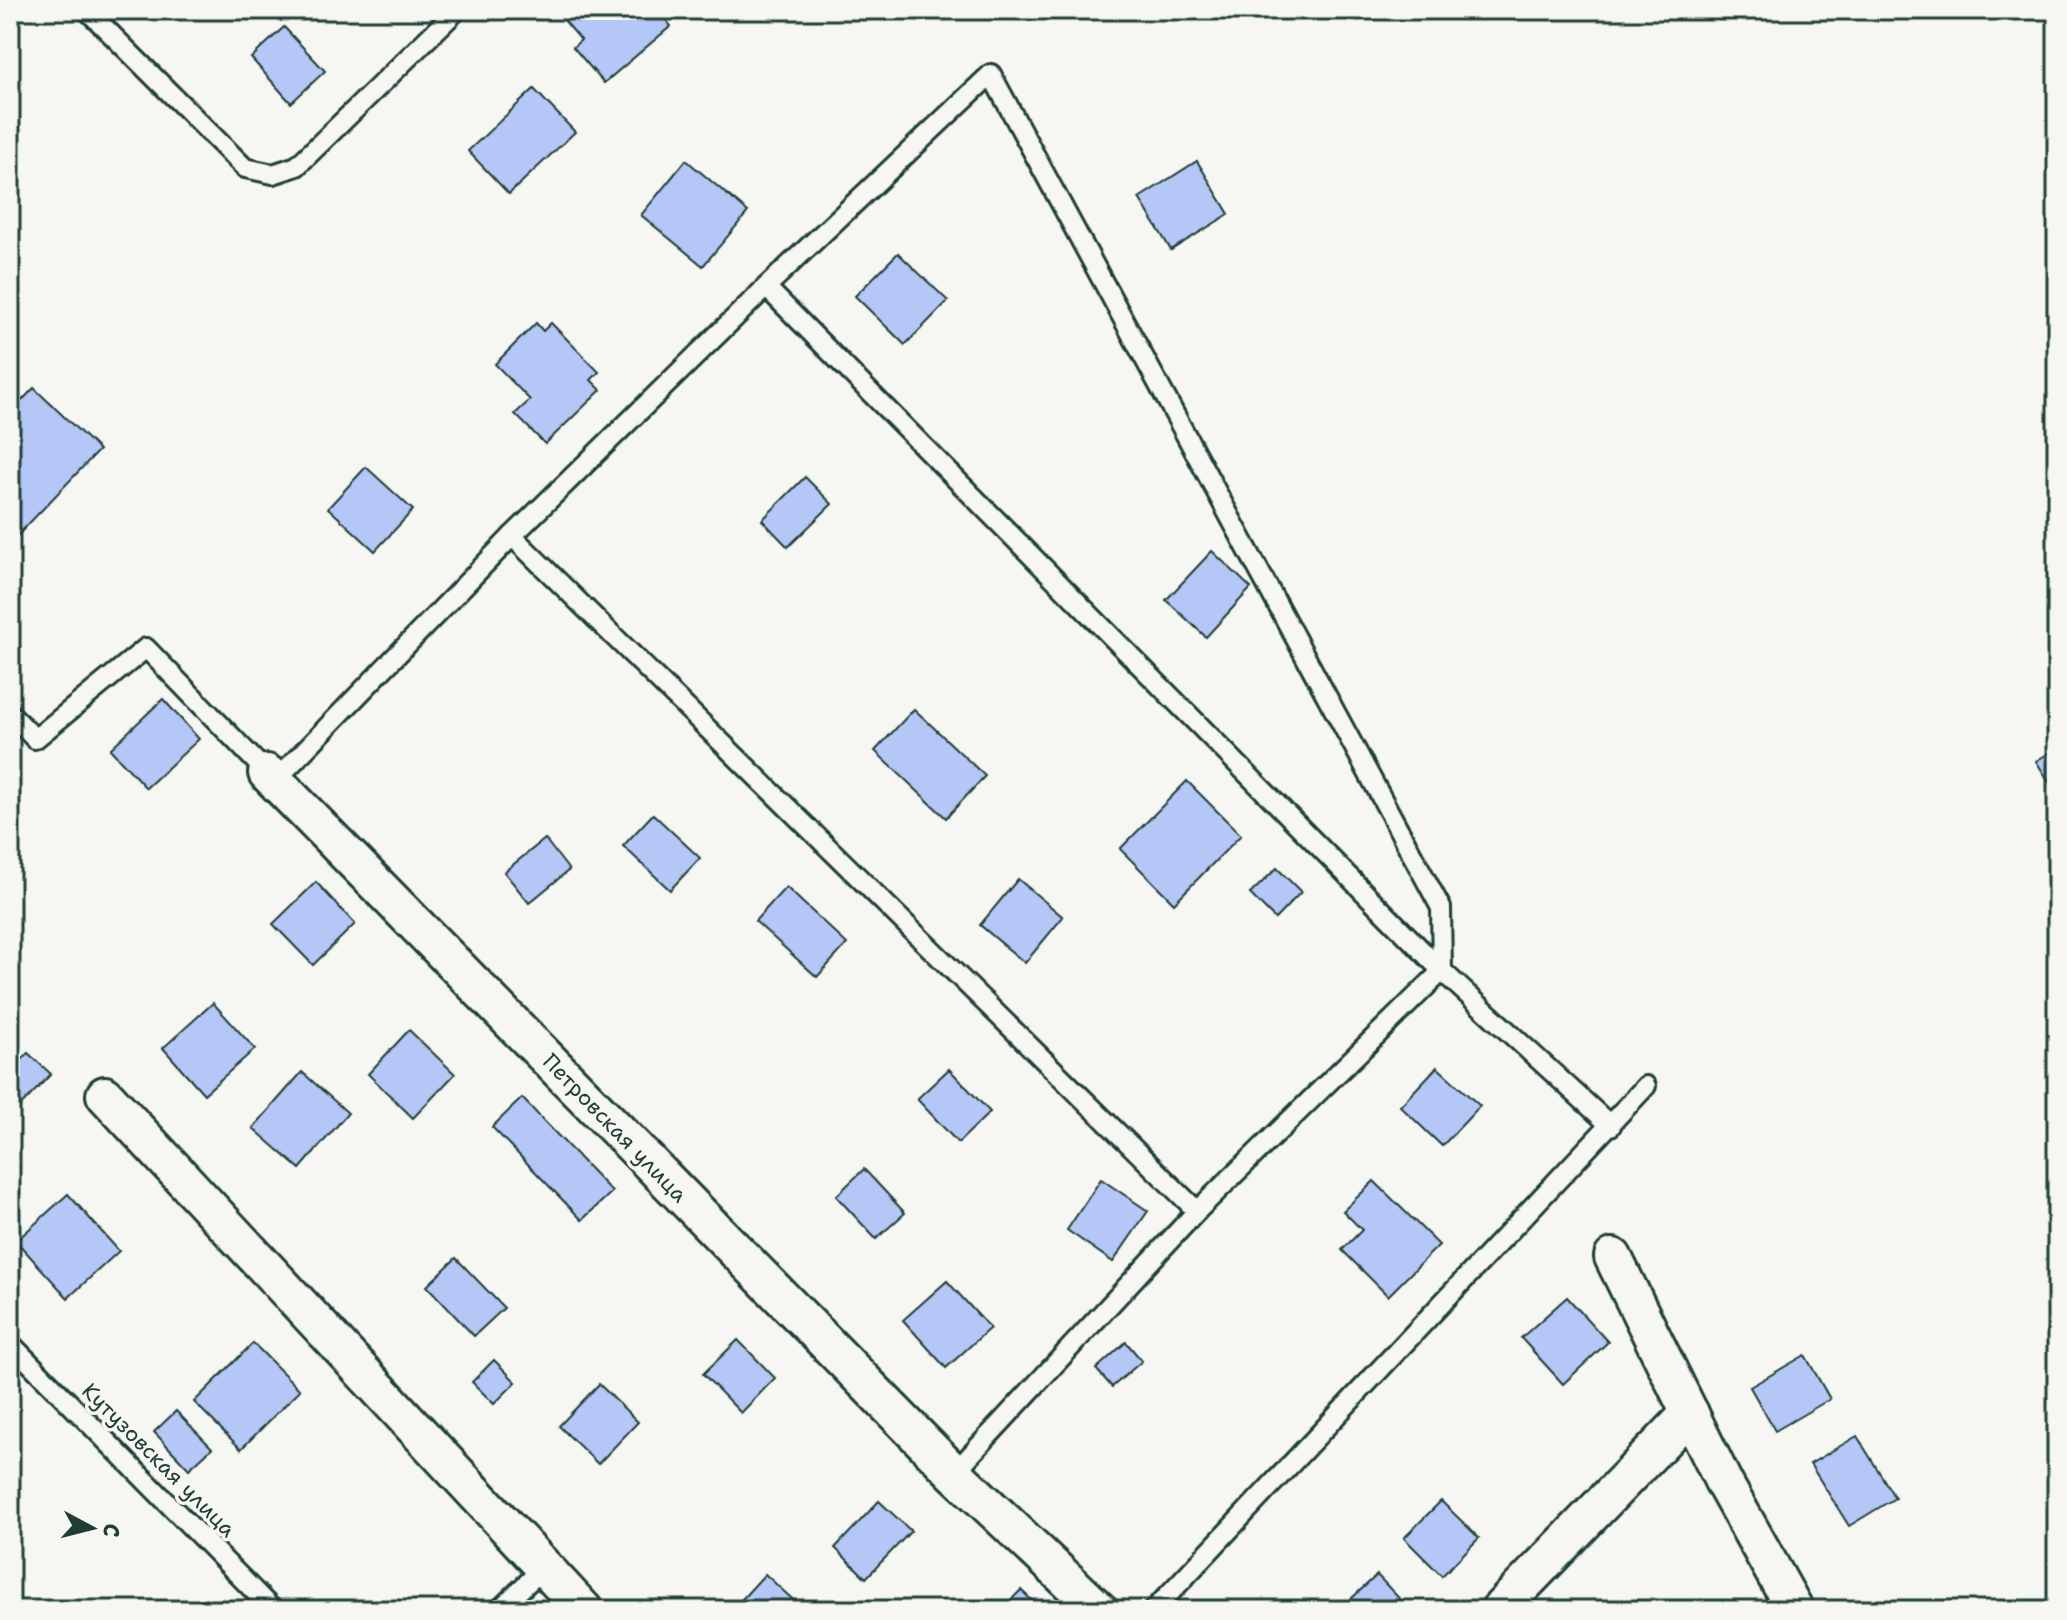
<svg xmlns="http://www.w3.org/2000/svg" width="2067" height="1620" font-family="'Shantell Sans',sans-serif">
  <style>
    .building { fill: #b5c7f7; stroke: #1f3d34; stroke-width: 2 }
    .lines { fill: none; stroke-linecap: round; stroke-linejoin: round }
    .lane-casing { stroke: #1f3d34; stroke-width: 24 }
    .street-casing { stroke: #1f3d34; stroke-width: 42 }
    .lane { stroke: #f6f6f2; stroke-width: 18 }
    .street { stroke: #f6f6f2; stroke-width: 36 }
    .labels { text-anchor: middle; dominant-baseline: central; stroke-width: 7; stroke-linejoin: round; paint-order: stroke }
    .street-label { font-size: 22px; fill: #1f3d34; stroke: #f6f6f2 }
  </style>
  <rect width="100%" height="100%" fill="#f6f6f2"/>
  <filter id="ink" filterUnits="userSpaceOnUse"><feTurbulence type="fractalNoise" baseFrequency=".0125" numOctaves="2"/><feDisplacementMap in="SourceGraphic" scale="16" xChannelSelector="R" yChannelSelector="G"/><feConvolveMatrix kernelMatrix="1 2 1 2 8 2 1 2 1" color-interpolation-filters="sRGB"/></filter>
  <g filter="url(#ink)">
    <g class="building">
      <path d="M576 10H658L671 26 604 83 573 47 581 40 564 20Z"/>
      <path d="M284 27 325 71 291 103 251 58Z"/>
      <path d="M534 89 575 132 509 194 468 151Z"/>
      <path d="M686 160 748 212 703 266 641 215Z"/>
      <path d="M1197 161 1229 214 1171 250 1139 198Z"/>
      <path d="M898 253 948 301 905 345 855 296Z"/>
      <path d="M536 323 543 331 551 323 599 372 591 380 601 390 545 444 515 414 530 400 495 364Z"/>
      <path d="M34 388 99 450 18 535 10 528V413Z"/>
      <path d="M366 467 413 510 375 551 328 508Z"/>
      <path d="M805 477 832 504 788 547 762 520Z"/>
      <path d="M1212 551 1251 588 1206 637 1166 600Z"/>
      <path d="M163 699 199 739 146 788 110 749Z"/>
      <path d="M914 709 985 776 946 818 875 751Z"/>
      <path d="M2057 748V794L2036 761Z"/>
      <path d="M1187 781 1241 835 1174 903 1120 849Z"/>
      <path d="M653 814 700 858 670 890 623 846Z"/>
      <path d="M545 839 569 870 529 903 504 872Z"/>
      <path d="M1277 868 1301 892 1275 919 1250 894Z"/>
      <path d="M1018 879 1063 917 1025 963 980 925Z"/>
      <path d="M316 882 355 924 313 965 273 924Z"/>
      <path d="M786 887 847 944 817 977 755 921Z"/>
      <path d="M213 1003 255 1049 204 1094 163 1048Z"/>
      <path d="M409 1030 455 1074 413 1118 368 1074Z"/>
      <path d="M28 1053 51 1074 14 1113 10 1109V1073Z"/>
      <path d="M1437 1067 1480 1106 1442 1146 1400 1106Z"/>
      <path d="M949 1069 990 1112 958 1143 917 1099Z"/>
      <path d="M302 1072 348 1113 300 1169 253 1128Z"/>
      <path d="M522 1098 612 1192 582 1220 492 1127Z"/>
      <path d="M864 1169 905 1213 876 1239 836 1196Z"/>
      <path d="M1101 1179 1148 1211 1113 1262 1067 1230Z"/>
      <path d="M1374 1181 1439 1245 1388 1296 1342 1250 1362 1230 1343 1211Z"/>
      <path d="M68 1194 119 1251 68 1298 16 1241Z"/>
      <path d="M456 1258 504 1308 474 1336 427 1286Z"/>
      <path d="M947 1281 990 1328 946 1368 903 1320Z"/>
      <path d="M1567 1297 1608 1342 1563 1384 1521 1338Z"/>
      <path d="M738 1340 775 1378 741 1413 703 1374Z"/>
      <path d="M1126 1342 1142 1361 1112 1387 1096 1369Z"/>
      <path d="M253 1343 300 1390 241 1449 194 1402Z"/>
      <path d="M1805 1355 1830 1399 1775 1431 1750 1387Z"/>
      <path d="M494 1360 516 1382 494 1404 472 1382Z"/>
      <path d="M599 1384 638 1422 598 1464 559 1426Z"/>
      <path d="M176 1411 212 1448 189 1469 154 1432Z"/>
      <path d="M1857 1436 1895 1498 1849 1526 1810 1464Z"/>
      <path d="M879 1501 911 1531 866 1578 835 1548Z"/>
      <path d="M1441 1501 1479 1538 1442 1576 1404 1538Z"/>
      <path d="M765 1574 804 1610H732Z"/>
      <path d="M1377 1575 1410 1610H1339Z"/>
      <path d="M1021 1590 1042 1610H1001Z"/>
    </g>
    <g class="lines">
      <g class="lane-casing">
        <g id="lane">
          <path d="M87 10 245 168 273 174 297 166 457 10"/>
          <path d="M766 287 1442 971 1611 1126"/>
          <path d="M512 536 1197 1211"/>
          <path d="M10 713 35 739 146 648 267 773"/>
          <path d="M275 781 512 536 766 287 991 74 1441 908 1442 971 1197 1211 954 1473"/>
          <path d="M10 1343 273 1610"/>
          <path d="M499 1610 543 1568"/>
          <path d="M1154 1610 1646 1086"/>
        </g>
      </g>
      <g class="street-casing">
        <g id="street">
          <path d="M267 773 954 1473 1099 1610"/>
          <path d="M105 1095 584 1610"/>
          <path d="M1613 1257 1724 1483 1795 1610"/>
          <path d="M1499 1610 1690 1413"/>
        </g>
      </g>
      <use href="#lane" class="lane"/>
      <use href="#street" class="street"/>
    </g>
  </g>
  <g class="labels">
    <g class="street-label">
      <text transform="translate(615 1128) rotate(46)">Петровская улица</text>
      <text transform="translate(159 1460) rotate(45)">Кутузовская улица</text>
    </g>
  </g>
  <rect width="2067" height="1620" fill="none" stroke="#f6f6f2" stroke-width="40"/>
  <rect x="20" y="20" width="2027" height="1580" fill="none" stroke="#1f3d34" stroke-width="3" filter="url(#ink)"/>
  <g transform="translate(92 1528) rotate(97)" stroke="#f6f6f2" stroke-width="6" paint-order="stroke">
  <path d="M0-6L14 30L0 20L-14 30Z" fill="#1f3d34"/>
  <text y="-12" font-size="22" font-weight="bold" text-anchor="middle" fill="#1f3d34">С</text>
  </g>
</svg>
